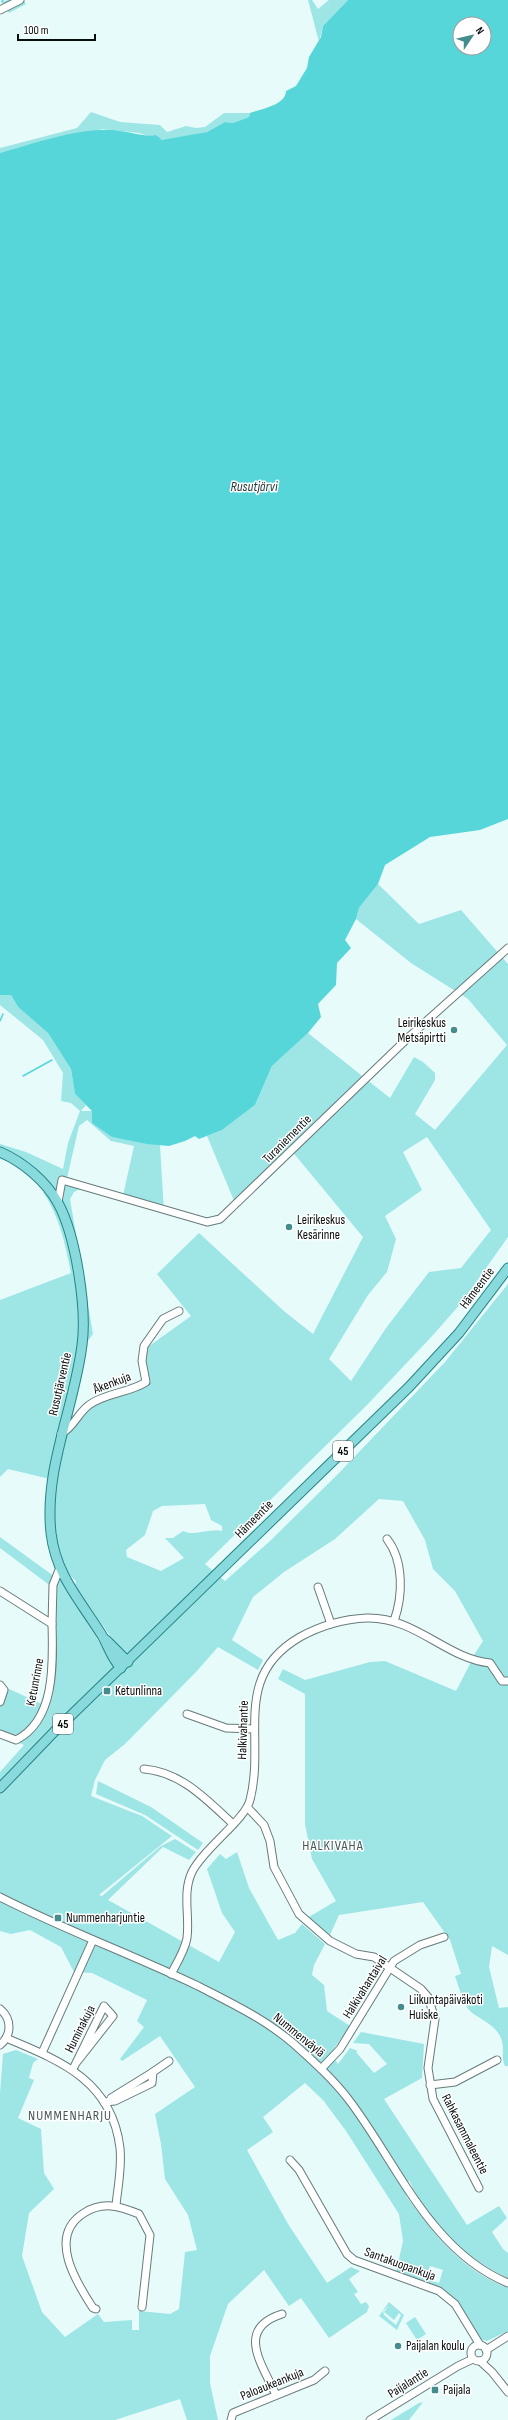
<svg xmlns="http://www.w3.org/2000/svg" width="508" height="2420" font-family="'Sofia Sans Condensed',sans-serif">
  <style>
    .green { fill: #9ee5e6; fill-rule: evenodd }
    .water { fill: #56d6d8; fill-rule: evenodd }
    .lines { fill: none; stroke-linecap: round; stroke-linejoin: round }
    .stream { stroke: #56d6d8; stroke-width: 1.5 }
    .minor-casing { stroke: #687a7a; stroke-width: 9 }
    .major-casing { stroke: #278384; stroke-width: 11 }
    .minor { stroke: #fff; stroke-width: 7 }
    .major { stroke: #88dadc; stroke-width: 9 }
    .poi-dot { fill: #448c8d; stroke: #fff; stroke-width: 1.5 }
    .labels { text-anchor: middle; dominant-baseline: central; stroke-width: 3; stroke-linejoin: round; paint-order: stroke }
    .shield { fill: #fff; stroke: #515656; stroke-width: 1 }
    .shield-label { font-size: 12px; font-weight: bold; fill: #070d0d }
    .poi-label { font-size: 13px; fill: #070d0d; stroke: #fff; text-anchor: start }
    .street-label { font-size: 13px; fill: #070d0d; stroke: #fff }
    .water-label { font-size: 14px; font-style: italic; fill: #1f3636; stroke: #fff }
    .neighbourhood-label { font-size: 14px; letter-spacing: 1px; fill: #475858; stroke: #fff }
  </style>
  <rect width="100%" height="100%" fill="#e7fbfb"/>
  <g class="green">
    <path d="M7 0H24L26 4 9 13 2 2Z"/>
    <path d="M308 0H312L318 9 329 0H348L323 26 319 42Z"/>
    <path d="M91 112 120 122 160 125 167 132 186 126 196 128 205 127 224 113H250L249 117 233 123 225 122 207 132 170 140H162L139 133 103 129 0 153V148L77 128Z"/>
    <path d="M378 884 419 924 461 910 508 964V1237L462 1302 434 1334 367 1405 205 1564 225 1581 269 1542 337 1475 445 1362 508 1284V1678L504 1677 493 1661 472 1658 483 1641 455 1591 433 1569 425 1540 403 1501 379 1499 335 1539 284 1572 253 1597 232 1640 263 1660 258 1670 218 1647 196 1672 125 1744 105 1760 95 1780 91 1796 142 1816 172 1836 99 1895 102 1896 161 1846 175 1839 196 1852 189 1860 163 1847 108 1900 219 1962 235 1932 222 1913 207 1869 220 1854 226 1859 237 1852 249 1888 278 1940 295 1933 302 1924 325 1944 314 1965 312 1975 324 1985 327 2011 350 2026 330 2054 338 2064 350 2048 358 2051 356 2052 374 2073 387 2064 369 2044 353 2043 361 2032 424 2044 422 2078 384 2099 467 2225 499 2206 507 2218 492 2232 503 2249 508 2253V2278C465 2258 429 2224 409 2180L406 2196C435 2235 461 2270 508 2288V2331L487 2341 480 2339 460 2306 440 2287 396 2272 403 2241 399 2214 346 2131 323 2100 305 2083 263 2117 273 2132 247 2150 288 2224 327 2283 351 2267 360 2271 349 2279 358 2292 354 2294 361 2304 366 2302 369 2306 367 2312 329 2338 301 2298 289 2306 264 2270 228 2304 210 2356V2383L218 2420H187L180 2399 115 2420H0V2093L3 2054 16 2050 38 2059 33 2063 29 2078 34 2080 18 2118 41 2129 44 2173 54 2189 29 2213 22 2256 42 2312 65 2337 98 2314 104 2322 132 2320V2330H139V2311L170 2314 179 2309 185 2252 197 2250 188 2215 165 2179 161 2144 155 2114 195 2087 160 2036 122 2061 120 2059 144 2027 137 2021 147 2000 92 1973 74 1972 61 1947 30 1930 11 1934 0 1931V1772L24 1745 0 1735V1702L7 1688 44 1705 52 1668V1587L0 1548V1537L55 1577 57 1573 110 1660 116 1644 75 1587 76 1581 64 1570 53 1551 50 1479 8 1469 0 1477V1300L71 1273C65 1244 60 1217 43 1192L45 1190C33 1177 18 1162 0 1159V1144L26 1152 63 1169 68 1143 80 1111 71 1103 61 1101 63 1073 43 1040 0 1005V995H11L18 1007 48 1033 71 1069 75 1094 86 1105 81 1111H92L112 1137 160 1145 164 1212 122 1200 134 1146 111 1141 87 1120 79 1126 67 1178 82 1188 74 1192 70 1199 93 1334 85 1345 65 1433C77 1427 79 1414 90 1406 107 1395 130 1390 148 1384L145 1349 191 1316 157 1274 199 1233 285 1312 313 1334 363 1237 291 1150 235 1203 207 1136 222 1130 255 1105 272 1066 308 1033 390 1098 414 1057 423 1062 435 1073V1080L415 1114 435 1130 507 1045 468 999 411 963 356 919 359 908ZM427 1137 491 1230 461 1268 429 1272 386 1328 351 1381 329 1359 368 1295 387 1272 396 1239 385 1216 422 1190 403 1152ZM205 1504 211 1520 222 1526V1531C209 1528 196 1537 183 1531L173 1538H165L184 1558 161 1571 127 1557 126 1550 145 1535 153 1511 162 1506ZM430 2266 443 2270 439 2283 425 2278Z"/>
    <path d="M385 1661 456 1691 471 1662 489 1667 508 1684V1955L492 1946 489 1967 499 2008 508 2007V2066H505C500 2057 506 2047 500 2036 494 2024 479 2019 470 2011 464 2006 458 1984 455 1976L461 1974 450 1940 423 1902 339 1915 329 1937 307 1918 336 1901 312 1859 305 1824V1694L278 1679 283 1669 305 1680 370 1662Z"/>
    <path d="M98 1781 151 1807 203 1843 198 1850 145 1815 96 1794Z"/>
    <path d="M389 2302 404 2315 397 2330 379 2316ZM389 2306 384 2312 394 2320 399 2313 401 2315 396 2325 384 2315 383 2311Z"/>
    <path d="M415 2317 426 2334 417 2340 406 2323Z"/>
    <path d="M423 2402 409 2420H391L419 2403Z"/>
  </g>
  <path class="water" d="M348 0H508V819L480 830 430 837 385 865 378 884 359 908 356 919 345 940 351 948 337 963 336 985 318 1004 321 1017 308 1033 272 1066 255 1105 222 1130 199 1139 195 1136 185 1141 169 1146 147 1144 112 1137 92 1123V1111L75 1094 71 1069 48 1033 18 1007 11 995H0V153C33 144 77 128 112 130 122 130 148 138 156 135L162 140 207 132 225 122 233 123 249 117 250 113C261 109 286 105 286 91L296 86 307 68 309 57 321 37 323 26ZM460 24H484V48H460Z"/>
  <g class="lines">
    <g class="stream">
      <path d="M2 2 3 0"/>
      <path d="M0 1021 3 1014"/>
      <path d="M23 1076 52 1060"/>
    </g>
    <g class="minor-casing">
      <g id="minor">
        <path d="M0 10 20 0"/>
        <path d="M58 1202 62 1180 207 1222 220 1219 411 1035 508 948"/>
        <path d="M61 1434C74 1427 77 1414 89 1405 105 1393 129 1393 146 1382L142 1361 144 1346 163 1319 179 1311"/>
        <path d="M387 1539C404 1561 403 1596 394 1621"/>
        <path d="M318 1587 331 1624"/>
        <path d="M0 1591 52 1624 53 1585 59 1570"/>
        <path d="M0 1685 4 1690 0 1702"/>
        <path d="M187 1714 226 1728 254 1729"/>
        <path d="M0 1734 16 1740C56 1720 53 1662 52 1624"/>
        <path d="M144 1769C181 1772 206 1799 232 1823"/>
        <path d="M248 1808 264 1825 270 1841 274 1867 299 1914 330 1941 356 1954 374 1957 421 1989 428 1997 435 2019 428 2068 433 2099 479 2188"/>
        <path d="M0 1897C65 1930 133 1955 198 1986 231 2003 265 2019 294 2044 313 2061 333 2079 349 2100 397 2163 430 2251 508 2283"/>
        <path d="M171 1974C177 1963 185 1950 187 1938 190 1916 182 1893 192 1872 204 1848 245 1820 250 1800 266 1738 231 1677 300 1637 320 1626 344 1619 367 1618 416 1617 445 1658 490 1663L502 1681H508"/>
        <path d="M0 2009C12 2019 12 2035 0 2045"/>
        <path d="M6 2038C61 2061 112 2081 120 2148 122 2167 118 2186 116 2205"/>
        <path d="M42 2053 93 1940"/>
        <path d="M73 2069 104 2006 113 2016 76 2063"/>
        <path d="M321 2069 340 2049 394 1961 420 1945 444 1937"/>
        <path d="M430 2085 455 2082 497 2060"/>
        <path d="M111 2098 153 2072"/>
        <path d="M104 2102 115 2101 152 2083 153 2072 169 2061"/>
        <path d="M290 2160 299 2170 347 2254 354 2260 439 2291 455 2304 480 2345"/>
        <path d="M96 2309 93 2308C76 2282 47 2236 84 2213 103 2201 119 2206 139 2214L150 2235 142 2307"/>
        <circle cx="479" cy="2353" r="8"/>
        <path d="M486 2350 508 2336"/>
        <path d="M480 2361 492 2372 508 2392"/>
        <path d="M276 2395C262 2364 235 2329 282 2314"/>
        <path d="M231 2420 233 2413 314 2380 325 2371"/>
        <path d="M370 2420 458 2366 473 2359"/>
      </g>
    </g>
    <g class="major-casing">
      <g id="major">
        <path d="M0 1152C23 1162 46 1181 58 1203 76 1236 87 1309 82 1345 74 1409 44 1468 51 1533 56 1576 81 1601 103 1637 109 1648 112 1659 121 1668"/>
        <path d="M106 1640 128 1662"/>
        <path d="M0 1788 54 1732 409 1387 459 1333 508 1268"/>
      </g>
    </g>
    <use href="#minor" class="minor"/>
    <use href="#major" class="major"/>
  </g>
  <g class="poi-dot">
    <circle cx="454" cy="1030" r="4"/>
    <circle cx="289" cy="1227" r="4"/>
    <rect x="103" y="1687" width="8" height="8" rx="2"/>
    <rect x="54" y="1914" width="8" height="8" rx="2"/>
    <circle cx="401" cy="2007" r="4"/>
    <circle cx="398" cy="2346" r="4"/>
    <rect x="431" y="2386" width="8" height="8" rx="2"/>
  </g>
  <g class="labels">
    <g class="shield">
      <rect x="333" y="1441" width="20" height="20" rx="3"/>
      <rect x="53" y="1714" width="20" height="20" rx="3"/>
    </g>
    <g class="shield-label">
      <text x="343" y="1451">45</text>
      <text x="63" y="1724">45</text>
    </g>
    <g class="poi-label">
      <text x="446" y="1023" text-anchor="end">Leirikeskus<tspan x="446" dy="15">Metsäpirtti</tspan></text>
      <text x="297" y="1220">Leirikeskus<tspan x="297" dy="15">Kesärinne</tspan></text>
      <text x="115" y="1691">Ketunlinna</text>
      <text x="66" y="1918">Nummenharjuntie</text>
      <text x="409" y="2000">Liikuntapäiväkoti<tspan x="409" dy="15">Huiske</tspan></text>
      <text x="406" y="2346">Paijalan koulu</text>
      <text x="443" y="2390">Paijala</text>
    </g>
    <g class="street-label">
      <text transform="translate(287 1139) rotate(-45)">Turaniementie</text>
      <text transform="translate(477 1288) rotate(-53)">Hämeentie</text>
      <text transform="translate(112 1383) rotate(-21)">Åkenkuja</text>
      <text transform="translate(60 1384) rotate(-77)">Rusutjärventie</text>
      <text transform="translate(254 1519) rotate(-45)">Hämeentie</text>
      <text transform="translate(35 1682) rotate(-79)">Ketunrinne</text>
      <text transform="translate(243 1730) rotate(-88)">Halkivahantie</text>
      <text transform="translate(365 1987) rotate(-58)">Halkivahantaival</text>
      <text transform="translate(80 2029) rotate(-63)">Huminakuja</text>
      <text transform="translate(299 2035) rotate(39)">Nummenväylä</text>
      <text transform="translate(465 2134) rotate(63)">Rahkasammaleentie</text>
      <text transform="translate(400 2264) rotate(20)">Santakuopankuja</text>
      <text transform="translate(408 2383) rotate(-32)">Paijalantie</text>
      <text transform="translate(272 2384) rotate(-22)">Paloaukeankuja</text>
    </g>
    <g class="water-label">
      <text x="254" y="486">Rusutjärvi</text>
    </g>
    <g class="neighbourhood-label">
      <text x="333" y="1845">HALKIVAHA</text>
      <text x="70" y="2115">NUMMENHARJU</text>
    </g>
  </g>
  <g transform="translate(472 36) rotate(55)"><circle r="19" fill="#ffffff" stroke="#9c9e9e"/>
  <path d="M0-3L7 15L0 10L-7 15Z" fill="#448c8d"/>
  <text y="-6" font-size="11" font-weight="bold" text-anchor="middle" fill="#070d0d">N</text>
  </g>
  <path d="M18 34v6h77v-6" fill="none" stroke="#070d0d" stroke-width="2"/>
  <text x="24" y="34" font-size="12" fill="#070d0d" stroke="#ffffff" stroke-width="3" paint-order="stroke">100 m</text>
</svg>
